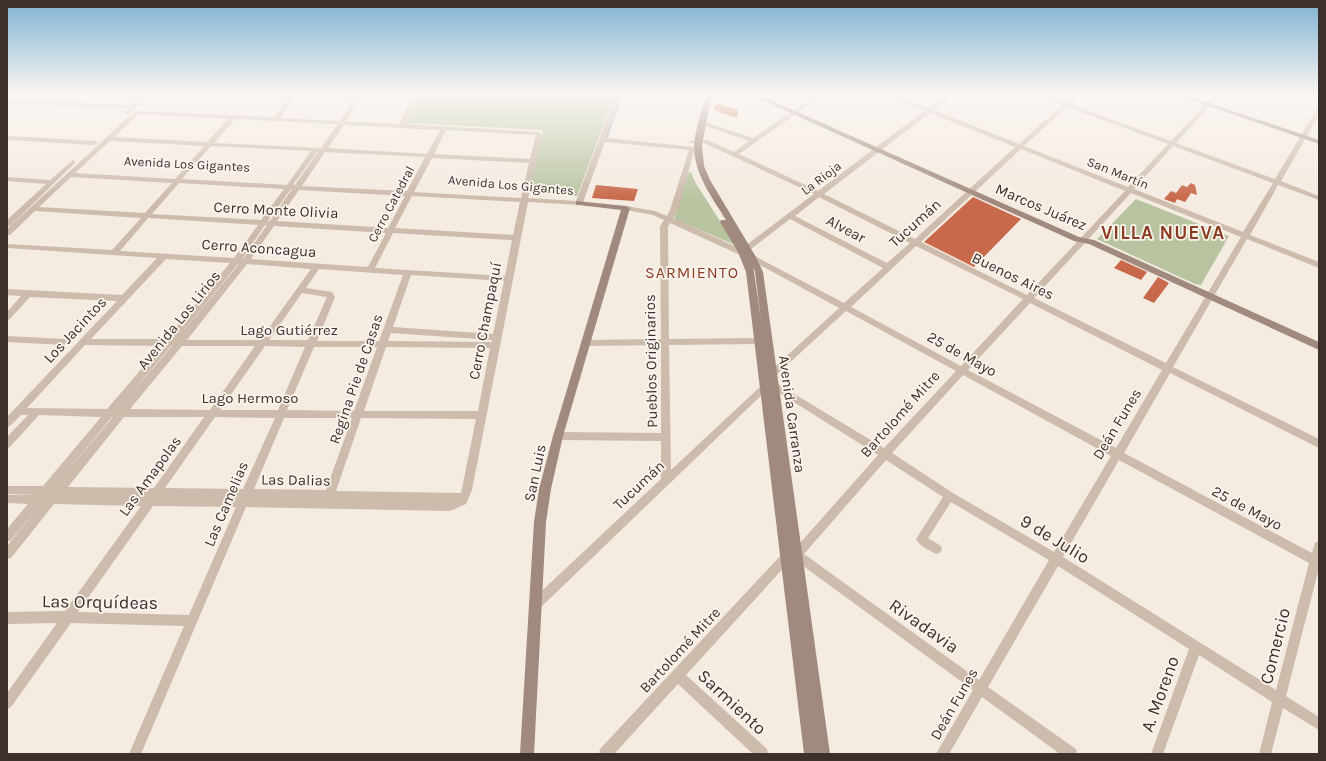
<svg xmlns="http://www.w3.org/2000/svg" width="1326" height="761" font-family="Karla,sans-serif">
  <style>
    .green { fill: #b8c4a0 }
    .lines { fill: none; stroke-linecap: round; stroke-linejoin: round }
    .stream { stroke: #7fb0b2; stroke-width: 1.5 }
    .building { fill: #c8694b }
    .street { fill: #cdbbac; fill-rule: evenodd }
    .secondary { fill: #a18a7d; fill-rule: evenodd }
    .labels { text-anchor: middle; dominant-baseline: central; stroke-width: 3.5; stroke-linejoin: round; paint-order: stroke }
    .far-street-label { font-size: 13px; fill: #3b302b; stroke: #fbf5ee }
    .street-label { font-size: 15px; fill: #3b302b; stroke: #fbf5ee }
    .neighbourhood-label { font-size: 16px; letter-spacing: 1px; fill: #8c3b22; stroke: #fbf5ee }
    .near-street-label { font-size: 18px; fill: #3b302b; stroke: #fbf5ee }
    .district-label { font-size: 19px; font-weight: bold; letter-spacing: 1px; fill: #8c3b22; stroke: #fbf5ee }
  </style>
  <rect width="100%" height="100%" fill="#f4ebe1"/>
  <g class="green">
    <path d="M420 94H615L577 196 529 192 543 130 406 123Z"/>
    <path d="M691 172 695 182 735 245 674 219 688 173Z"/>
    <path d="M1136 199 1229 236 1201 285 1195 284 1097 239Z"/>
  </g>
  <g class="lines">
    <path class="stream" d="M607 137 622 94"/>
  </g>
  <g class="building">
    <path d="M716 103 738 110 737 118 714 110Z"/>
    <path d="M1191 183 1195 185 1197 195 1191 193 1185 202 1177 199 1175 203 1164 199 1171 191 1176 193 1182 185 1187 187Z"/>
    <path d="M596 185 638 189 634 201 592 198Z"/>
    <path d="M973 197 1021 219 974 267 924 242Z"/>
    <path d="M1121 260 1147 272 1141 280 1114 268Z"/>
    <path d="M1158 277 1169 283 1154 303 1143 298Z"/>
  </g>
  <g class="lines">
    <g class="street">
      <path d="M144 94H150L136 108 127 115 124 113 128 109 7 103V99L132 105Z"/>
      <path d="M291 94H297L280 118 340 121 356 94H362L346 121 399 124 413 94H419L405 124 539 132 542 135 528 198 576 201 616 94H622L606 138 693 147 694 151 678 210 673 218 741 249 814 194 704 143H690V141L707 140 734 152 749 141 700 124V122H704L753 138 818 94H824L739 154 818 191 924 111 885 95 884 94H891L928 108 948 94H954L934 110 1019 144 1062 105 1036 95 1035 94H1043L1065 102 1074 94H1080L1070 104 1171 141 1215 94H1221L1176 143 1275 179 1316 110 1319 108V115L1281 181 1319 196V200L1278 185 1250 235 1319 262V268L1247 239 1173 367 1319 439V448L1170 373 1124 453 1312 553 1315 543 1319 541V568L1286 696 1319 717V730L1283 708 1271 754H1259L1272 702 1199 655 1163 754H1151L1189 649 1058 566 988 687 1076 749 1077 754H1060L982 697 949 754H936L973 690 795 560 789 562 686 675 767 749 768 754H753L678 684 614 754H599L600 749 782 554 793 551 878 455 770 387 768 385 770 383H776L884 448 956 371 846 311 775 376H769L768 374 769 372 839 308 749 259 670 223 668 227 669 339 759 338 763 341 759 344 669 345 671 470 762 385H768L770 387 539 609 535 610 531 609 529 605 531 601 661 479V441L558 440 555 439 553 436 555 433 558 432 661 433V345L586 346 582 343 586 340 661 339 660 227 664 220 653 215 626 210 622 208 626 206 655 211 667 216 670 210 689 150 605 142 582 205 528 202 472 490 466 504 450 511 246 507 141 754H129L184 626 71 623 11 707 7 709V693L57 623 7 624V612L65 611 141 506 54 504 11 558 7 559V546L41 504 11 540 7 542V529L28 504 7 503V495H36L7 494V486H43L101 417 39 415 10 447 7 448V437L28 415H21L10 426 7 427V417L117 301 30 297 10 319 7 320V312L21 296 7 295V289L122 295 157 258 7 248V244L112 250 141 218 35 211 10 235H7V229L135 111 274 117ZM1067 107 1168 144 1128 187 1024 146ZM930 113 1015 147 915 239 824 194ZM139 114 228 119 207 142 114 137ZM235 119 338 124 321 148 214 143ZM344 125 440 130 427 154 328 148ZM446 130 535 135H536L530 159 434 154ZM110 141 204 146 175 179 75 173ZM211 146 311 151 287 185 182 179ZM1173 146 1273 183 1243 232 1134 189ZM1021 149 1125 191 1027 295 921 242ZM317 152H318L295 185H293ZM325 152 425 157 407 191 302 186ZM432 158 529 163 521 198 414 192ZM71 177 172 183 145 213 39 207ZM179 183 284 189 261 220 152 214ZM291 189H292L270 221H268ZM299 190 405 196 388 228 277 221ZM1131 193 1241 237 1166 363 1034 298ZM412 196 520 202 513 235 395 228ZM819 197 910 243 887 263 795 216ZM148 218 258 225 234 258 120 251ZM790 219 883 268 844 303 747 252ZM265 225H267L243 259H242ZM274 226 386 233 368 267 251 259ZM393 233 512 240 505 276 375 268ZM916 246 1023 299 961 366 851 307ZM166 259 230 263 166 339H91ZM238 264H239L176 340ZM247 264 311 269 260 340H187ZM319 269 403 275 379 341H317L335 297 332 292 306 288ZM411 275 504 281 493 334 393 327ZM302 293 327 297 308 340H269ZM1030 303 1162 370 1116 448 968 370ZM391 333 492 340V342L388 341ZM85 345 161 346 107 409 27 408ZM171 346H172L118 409ZM182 346H255L210 410 130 409ZM265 346 305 347 278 410H220ZM314 347H377L354 411 287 410ZM386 347 490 348 478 411H364ZM963 375 1111 456 1054 552 953 493 892 453ZM112 417H113L55 486ZM124 417H204L154 488 68 487ZM215 417 275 418 243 489 165 488ZM284 418H352L326 490 254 489ZM361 418 476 419 461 493 336 491ZM886 460 943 497 916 539C919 546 930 551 937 554L941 552 942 549 941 546 928 538 951 502 1049 560 979 680 804 554ZM1119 460 1309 563 1276 690 1063 557ZM153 506 236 507 189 615 78 612Z"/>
      <path d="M1303 94 1319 95V99L1304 95Z"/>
      <path d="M7 136 95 141 98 143 95 145 7 140Z"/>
      <path d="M73 160 75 161V163L10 226H7V220L46 184 7 181V177L50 180Z"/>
      <path d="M7 336 64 339 68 342 64 345 7 342Z"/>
    </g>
    <g class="secondary">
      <path d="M706 94H712L702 145 704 166 710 180 756 257 763 272 830 754H804L746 272 738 252 720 222 721 220H726C712 197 694 174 694 146 695 131 702 110 706 94ZM753 267 755 272 761 319 754 272Z"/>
      <path d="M749 94H757L1079 237 1094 240 1319 342V350L1089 244 1074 241Z"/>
      <path d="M1174 94H1182L1319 140V144Z"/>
      <path d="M576 201 626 206 630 208 563 436 551 489 546 522 534 754H520L534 522 539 489 553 436 621 210 579 205H576Z"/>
    </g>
  </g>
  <linearGradient id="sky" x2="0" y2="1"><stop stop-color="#7eb2d2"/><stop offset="0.47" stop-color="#faf6f2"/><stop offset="1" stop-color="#faf6f2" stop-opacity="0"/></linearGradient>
  <rect width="1326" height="200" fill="url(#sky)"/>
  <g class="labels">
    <g class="far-street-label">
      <text transform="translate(187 164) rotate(3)">Avenida Los Gigantes</text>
      <text transform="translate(1118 173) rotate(22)">San Martín</text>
      <text transform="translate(821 178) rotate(-37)">La Rioja</text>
      <text transform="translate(511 185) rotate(5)">Avenida Los Gigantes</text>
      <text transform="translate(391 204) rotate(-62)">Cerro Catedral</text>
    </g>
    <g class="street-label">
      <text transform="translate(1041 207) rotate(23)">Marcos Juárez</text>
      <text transform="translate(276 210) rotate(3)">Cerro Monte Olivia</text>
      <text transform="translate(915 223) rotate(-42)">Tucumán</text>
      <text transform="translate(846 229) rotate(28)">Alvear</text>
      <text transform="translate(259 248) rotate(4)">Cerro Aconcagua</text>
      <text transform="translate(1013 276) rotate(26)">Buenos Aires</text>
      <text transform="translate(179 320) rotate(-51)">Avenida Los Lirios</text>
      <text transform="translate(485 321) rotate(-79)">Cerro Champaquí</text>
      <text transform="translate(75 330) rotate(-47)">Los Jacintos</text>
      <text x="289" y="330">Lago Gutiérrez</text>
      <text transform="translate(962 354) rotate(29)">25 de Mayo</text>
      <text transform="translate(651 361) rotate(-91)">Pueblos Originarios</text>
      <text transform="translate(356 379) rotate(-71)">Regina Pie de Casas</text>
      <text x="250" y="398">Lago Hermoso</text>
      <text transform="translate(792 414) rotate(82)">Avenida Carranza</text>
      <text transform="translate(900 414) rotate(-48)">Bartolomé Mitre</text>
      <text transform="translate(1117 424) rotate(-59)">Deán Funes</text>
      <text transform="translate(535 473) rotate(-78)">San Luis</text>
      <text transform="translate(150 476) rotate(-54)">Las Amapolas</text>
      <text transform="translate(296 480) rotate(1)">Las Dalias</text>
      <text transform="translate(639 485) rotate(-43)">Tucumán</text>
      <text transform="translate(226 504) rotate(-67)">Las Camelias</text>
      <text transform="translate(1247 508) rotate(28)">25 de Mayo</text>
      <text transform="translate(680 650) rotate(-47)">Bartolomé Mitre</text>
      <text transform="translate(954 704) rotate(-60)">Deán Funes</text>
    </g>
    <g class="neighbourhood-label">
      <text x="692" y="272">SARMIENTO</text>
    </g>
    <g class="near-street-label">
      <text transform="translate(1055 539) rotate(31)">9 de Julio</text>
      <text transform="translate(100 602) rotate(1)">Las Orquídeas</text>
      <text transform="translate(924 626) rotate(35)">Rivadavia</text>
      <text transform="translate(1275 646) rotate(-76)">Comercio</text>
      <text transform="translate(1160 694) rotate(-70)">A. Moreno</text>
      <text transform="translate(732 702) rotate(43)">Sarmiento</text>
    </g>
    <g class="district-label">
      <text x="1163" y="233">VILLA NUEVA</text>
    </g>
  </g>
  <rect width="1326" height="761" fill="none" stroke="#3b302b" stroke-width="16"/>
</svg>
